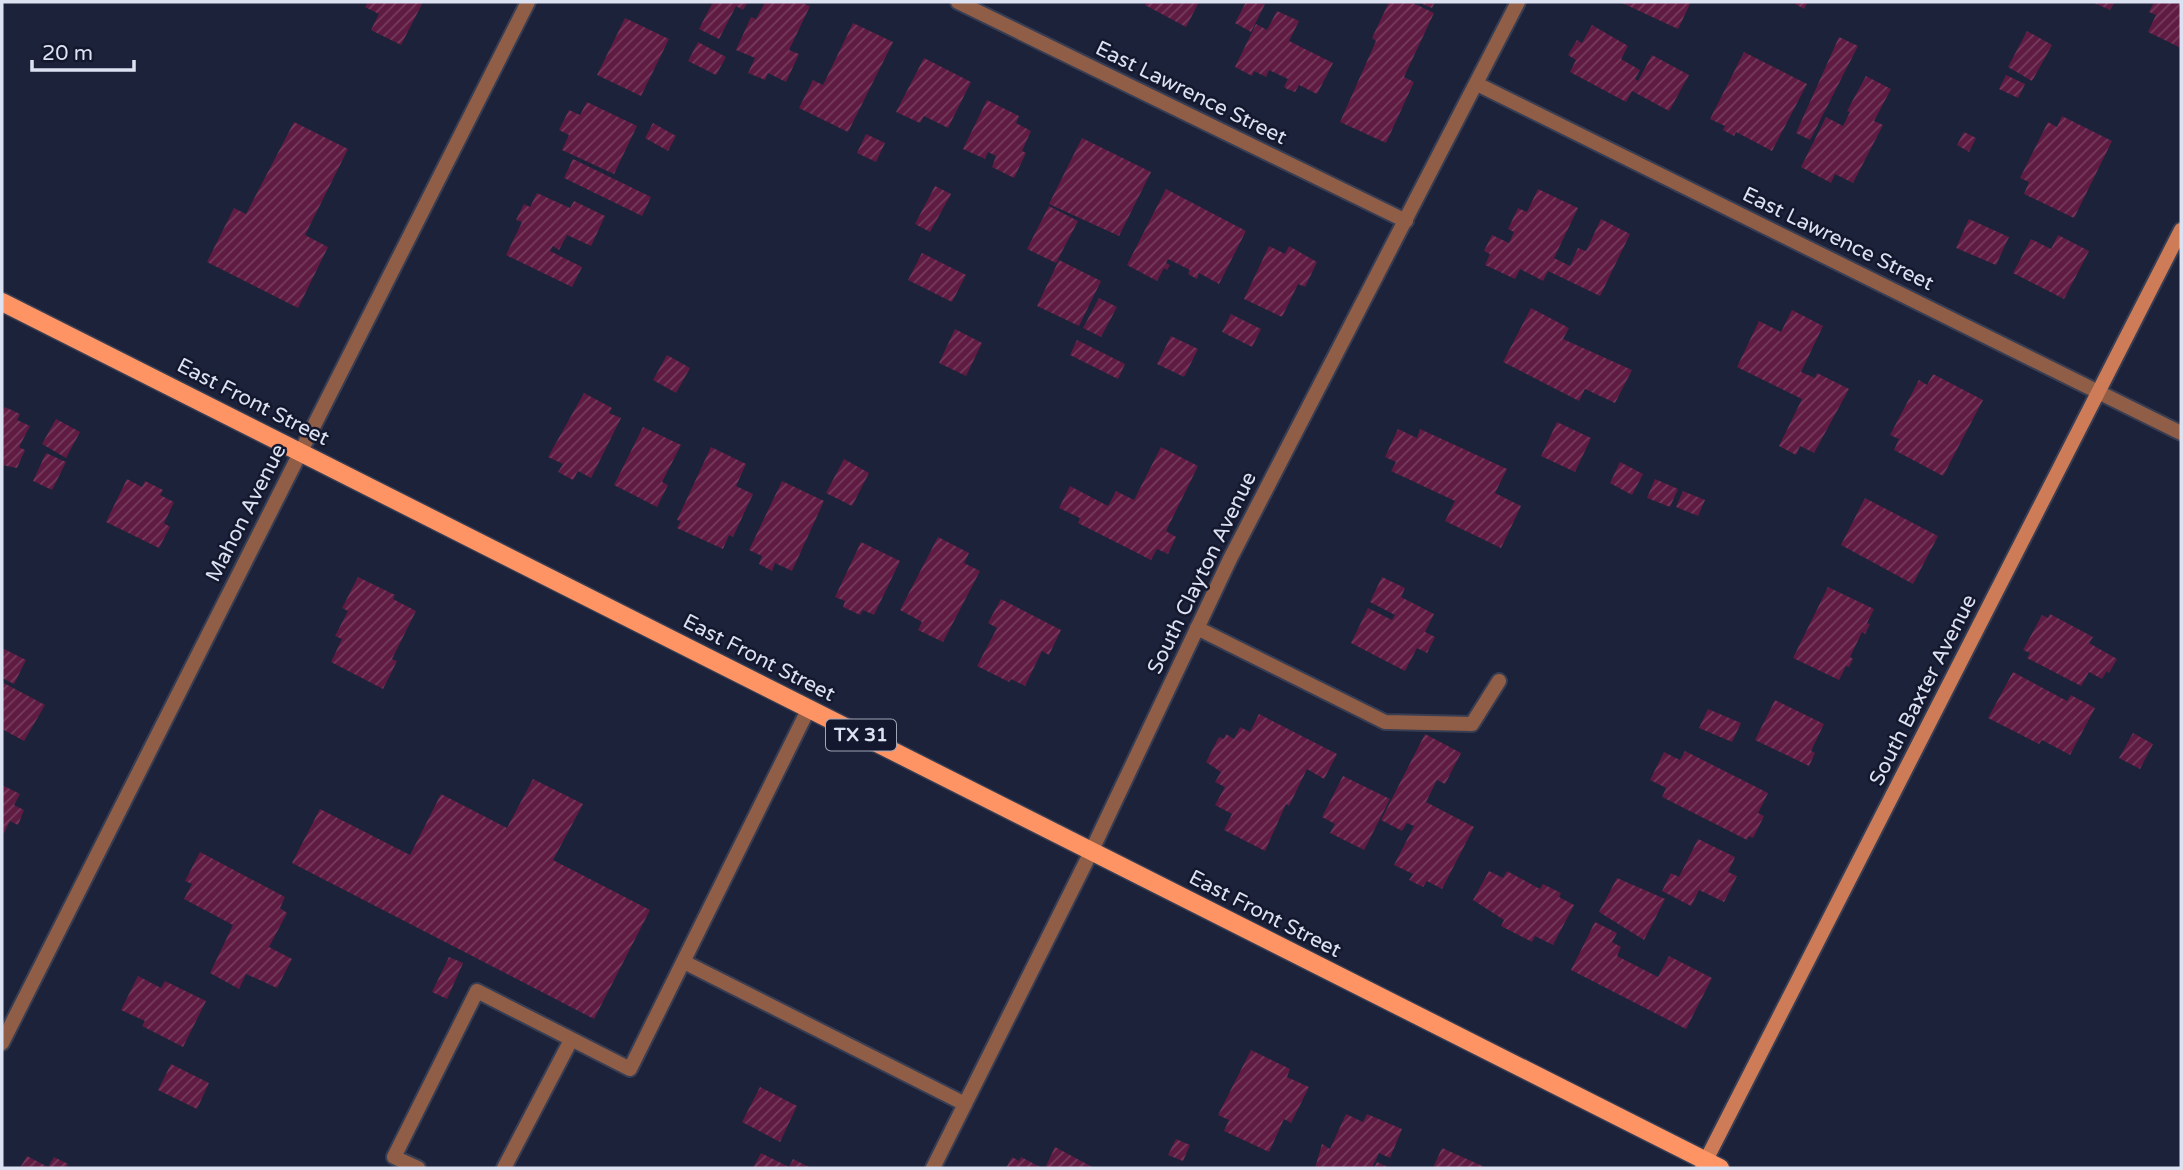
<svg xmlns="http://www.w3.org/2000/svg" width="2183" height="1170" font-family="'Varela Round',sans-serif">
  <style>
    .building { fill: url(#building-hatch) }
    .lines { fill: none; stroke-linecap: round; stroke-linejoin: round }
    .lane-casing { stroke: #373d53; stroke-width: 18 }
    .street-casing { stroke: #373d53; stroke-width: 18 }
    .secondary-casing { stroke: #373d53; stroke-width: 18 }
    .primary-casing { stroke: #373d53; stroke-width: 21 }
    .lane { stroke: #905d46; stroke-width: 14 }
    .street { stroke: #905d46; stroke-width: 14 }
    .secondary { stroke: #ce7c57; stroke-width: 14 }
    .primary { stroke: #fe9464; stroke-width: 18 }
    .labels { text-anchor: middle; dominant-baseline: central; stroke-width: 5; stroke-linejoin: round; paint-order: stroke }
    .shield { fill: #13182e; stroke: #a0a5b7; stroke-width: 2 }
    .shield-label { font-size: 19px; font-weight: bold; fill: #dde2f2 }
    .street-label { font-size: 21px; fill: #dde2f2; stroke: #13182e }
  </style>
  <defs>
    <pattern id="building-hatch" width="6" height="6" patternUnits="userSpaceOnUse" patternTransform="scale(1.75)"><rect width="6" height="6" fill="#5f1b42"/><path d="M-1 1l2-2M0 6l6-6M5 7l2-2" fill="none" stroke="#763c5e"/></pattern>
  </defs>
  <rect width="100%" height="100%" fill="#1c2239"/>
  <g class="building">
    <path d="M368 2H423L401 45 371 30 379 14 365 7Z"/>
    <path d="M713 2H748L743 10 736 6 719 39 699 29Z"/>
    <path d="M765 2H800L810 6 789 50 799 54 786 82 768 73 765 80 748 73 755 58 736 50 751 17 756 19Z"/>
    <path d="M1147 2H1199L1186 27 1145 5Z"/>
    <path d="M1246 2 1265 4 1251 32 1235 23Z"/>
    <path d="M1389 2H1411L1434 13 1404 77 1414 82 1386 143 1340 122 1376 41 1372 38Z"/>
    <path d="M1418 2H1435L1432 8Z"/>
    <path d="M1620 2H1691L1678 29Z"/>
    <path d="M1792 2H1808L1804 9Z"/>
    <path d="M2092 2H2115L2110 10Z"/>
    <path d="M2154 2H2181L2179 47 2148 32 2156 15 2149 12Z"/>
    <path d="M1277 11 1299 21 1289 41 1333 63 1317 94 1299 85 1295 92 1287 89 1284 87 1288 79 1269 70 1266 77 1254 71 1252 76 1235 67 1256 24 1267 30Z"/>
    <path d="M625 18 669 39 641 96 597 75Z"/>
    <path d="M853 23 893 42 848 132 799 108 813 80 823 85Z"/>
    <path d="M1592 25 1628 46 1621 59 1640 70 1635 79 1638 81 1652 55 1689 75 1669 111 1632 91 1626 102 1570 72 1576 60 1568 55 1577 40 1582 43Z"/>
    <path d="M2027 31 2052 45 2032 81 2008 67Z"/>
    <path d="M1839 37 1858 46 1810 140 1796 133Z"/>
    <path d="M698 42 726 57 716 75 688 61Z"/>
    <path d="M1744 52 1807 84 1772 151 1736 132 1734 136 1723 130 1725 126 1710 119Z"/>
    <path d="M924 58 971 82 948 128 924 116 920 123 896 112Z"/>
    <path d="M2006 75 2025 84 2018 98 1999 89Z"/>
    <path d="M1866 76 1891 89 1874 121 1883 125 1853 183 1835 174 1831 183 1801 167 1826 117 1843 126 1850 112 1847 111Z"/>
    <path d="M987 100 1019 116 1016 123 1031 131 1022 151 1026 153 1014 178 992 167 996 156 988 152 985 159 963 149Z"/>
    <path d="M587 102 637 126 614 174 562 150 569 135 559 130 569 110 580 115Z"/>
    <path d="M2062 116 2112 141 2074 218 2024 194 2029 182 2020 178 2048 122 2057 127Z"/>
    <path d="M294 122 348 149 305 235 328 247 298 308 207 262 234 208 246 214Z"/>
    <path d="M653 123 676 136 668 151 645 138Z"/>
    <path d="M1964 132 1976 138 1969 152 1957 145Z"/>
    <path d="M866 134 885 143 876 162 857 153Z"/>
    <path d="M1082 138 1151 172 1119 236 1049 204Z"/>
    <path d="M573 159 651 197 642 216 564 178Z"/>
    <path d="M935 186 951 194 930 232 915 224Z"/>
    <path d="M1166 189 1246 231 1219 284 1199 273 1197 279 1188 274 1190 270 1168 259 1166 263 1170 265 1167 270 1164 268 1157 281 1127 265Z"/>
    <path d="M1538 189 1578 208 1554 258 1570 266 1578 248 1586 251 1601 219 1630 234 1600 296 1548 271 1543 281 1520 269 1515 279 1485 265 1490 254 1484 251 1492 235 1509 243 1514 232 1508 229 1518 208 1527 212Z"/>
    <path d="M537 193 570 208 574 201 605 216 591 246 567 235 559 250 553 246 550 251 582 267 572 287 506 255 522 222 516 220 524 204 530 207Z"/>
    <path d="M1049 206 1078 221 1056 263 1027 249Z"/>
    <path d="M1969 219 2009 237 1996 265 1956 248Z"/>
    <path d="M2058 235 2089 251 2064 299 2013 273 2031 239 2051 249Z"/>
    <path d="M1269 246 1285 254 1289 246 1317 262 1305 287 1298 284 1282 317 1244 299Z"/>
    <path d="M922 253 966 275 952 302 908 280Z"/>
    <path d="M1059 260 1101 281 1079 326 1037 306Z"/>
    <path d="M1099 298 1117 307 1101 337 1083 328Z"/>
    <path d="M1531 308 1569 328 1563 339 1632 370 1615 403 1585 389 1579 401 1503 362Z"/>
    <path d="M1792 310 1823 326 1801 372 1815 378 1817 373 1849 389 1814 453 1800 446 1796 455 1779 446 1802 399 1737 367 1759 321 1781 332Z"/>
    <path d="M1231 314 1261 329 1252 347 1222 332Z"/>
    <path d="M955 329 982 343 966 376 939 363Z"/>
    <path d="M1171 336 1198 349 1184 377 1157 364Z"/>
    <path d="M1077 340 1125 364 1118 379 1070 355Z"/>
    <path d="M667 355 690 368 676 393 653 380Z"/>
    <path d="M1933 374 1983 400 1943 476 1894 450 1899 439 1890 435 1919 380 1927 385Z"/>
    <path d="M584 393 612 408 609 413 621 418 591 478 578 471 573 480 558 472 563 464 548 457Z"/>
    <path d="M5 407 20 414 17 420 30 426 19 447 25 450 17 468 2 465V411Z"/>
    <path d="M56 419 80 432 66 458 42 444Z"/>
    <path d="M1557 422 1591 438 1575 472 1541 456Z"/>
    <path d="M643 427 681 445 662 482 668 485 657 507 614 485Z"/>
    <path d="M1398 429 1417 438 1420 429 1507 469 1495 493 1521 506 1501 548 1445 521 1455 501 1391 471 1396 462 1385 457Z"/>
    <path d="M711 447 746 464 736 486 753 494 733 537 729 535 723 549 677 528 681 521 677 520Z"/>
    <path d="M1161 447 1198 466 1166 531 1176 537 1168 554 1157 549 1151 560 1078 523 1080 518 1059 508 1070 486 1108 506 1116 491 1134 500Z"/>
    <path d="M46 453 66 462 52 490 33 481Z"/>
    <path d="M844 459 869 473 852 506 826 493Z"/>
    <path d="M1620 462 1643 474 1632 495 1610 483Z"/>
    <path d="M127 479 142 487 145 481 163 490 160 495 174 502 164 523 170 527 159 548 106 522Z"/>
    <path d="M1655 479 1678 489 1670 507 1647 498Z"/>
    <path d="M782 481 824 501 792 571 775 563 772 571 759 564 762 556 749 550Z"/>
    <path d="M1683 491 1705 500 1698 516 1676 507Z"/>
    <path d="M1865 498 1938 536 1913 584 1841 545Z"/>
    <path d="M938 537 969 553 964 563 980 571 943 642 918 630 922 622 900 610Z"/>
    <path d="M861 542 900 561 874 615 863 610 860 615 843 607 845 601 835 597Z"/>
    <path d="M358 577 395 595 393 599 416 611 392 659 397 661 383 689 331 662 342 639 335 636 348 611 342 608Z"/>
    <path d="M1382 577 1405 588 1401 597 1434 614 1425 632 1435 637 1427 653 1417 648 1405 671 1351 643 1368 608 1392 620 1395 615 1370 602Z"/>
    <path d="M1828 587 1874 609 1867 623 1870 624 1865 634 1862 632 1850 657 1853 659 1849 667 1846 666 1839 680 1793 658Z"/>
    <path d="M1001 599 1061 630 1049 655 1042 651 1025 686 1011 679 1009 682 977 666 997 628 988 623Z"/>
    <path d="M2050 614 2093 637 2089 643 2117 659 2109 673 2107 671 2102 679 2089 672 2081 686 2027 658 2030 653 2023 650 2042 615 2048 618Z"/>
    <path d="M2 648 26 660 14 684 2 678Z"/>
    <path d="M2013 672 2067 701 2071 695 2095 708 2070 755 2042 740 2039 744 1988 718Z"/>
    <path d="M2 682 45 705 24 741 2 729Z"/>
    <path d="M1775 700 1824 724 1811 751 1815 753 1809 766 1755 740Z"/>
    <path d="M1708 709 1741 723 1732 742 1699 728Z"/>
    <path d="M1259 714 1337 754 1324 779 1307 769 1289 806 1286 804 1265 851 1224 830 1232 814 1215 805 1225 787 1215 782 1221 772 1206 762 1219 737 1224 739 1226 734 1234 739 1240 727 1250 732Z"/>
    <path d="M2133 733 2153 744 2140 769 2119 758Z"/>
    <path d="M1425 734 1461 753 1445 784 1437 780 1426 802 1474 827 1442 889 1427 881 1423 887 1409 880 1413 874 1394 865 1414 826 1407 823 1402 831 1381 820Z"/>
    <path d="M1685 751 1768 793 1758 813 1764 816 1753 838 1749 836 1747 840 1662 797 1666 788 1650 780 1664 752 1680 760Z"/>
    <path d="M1343 776 1390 799 1364 850 1330 833 1335 824 1322 817Z"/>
    <path d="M533 779 583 804 553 860 650 910 594 1019 292 863 320 809 410 855 441 794 507 828Z"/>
    <path d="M2 785 20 794 14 805 24 810 18 825 10 821 4 833 2 832Z"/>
    <path d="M1698 839 1735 857 1728 872 1737 876 1724 902 1699 890 1691 906 1662 891 1671 873 1679 877Z"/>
    <path d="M200 852 285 897 280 908 287 913 269 947 292 959 277 988 246 974 239 989 210 973 233 925 184 899 192 884 185 881Z"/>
    <path d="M1489 871 1503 878 1507 871 1540 889 1543 884 1561 893 1559 897 1574 905 1553 945 1535 936 1532 942 1501 926 1504 920 1473 900Z"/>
    <path d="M1617 878 1665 899 1644 940 1599 912Z"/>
    <path d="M1595 922 1617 933 1612 942 1621 947 1617 956 1658 977 1669 956 1712 978 1686 1029 1571 970Z"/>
    <path d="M449 957 463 963 447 999 432 992Z"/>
    <path d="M138 976 161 988 165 981 206 1001 183 1047 142 1026 145 1021 121 1010Z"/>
    <path d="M1251 1050 1290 1069 1287 1077 1309 1087 1291 1123 1284 1119 1269 1152 1224 1131 1229 1120 1218 1115Z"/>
    <path d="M171 1064 209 1083 197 1109 158 1090Z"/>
    <path d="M760 1087 797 1106 780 1142 742 1122Z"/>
    <path d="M1346 1114 1363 1122 1367 1114 1402 1129 1390 1158 1379 1153 1372 1168H1315L1322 1144 1330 1149Z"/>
    <path d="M1176 1139 1190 1145 1183 1161 1168 1155Z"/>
    <path d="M1055 1147 1057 1148 1094 1168H1045Z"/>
    <path d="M1442 1148 1487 1168H1433Z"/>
    <path d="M761 1153 789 1167 793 1159 811 1168H753Z"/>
    <path d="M27 1156 48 1167 54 1157 68 1164 66 1168H20Z"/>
    <path d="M1012 1157 1019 1161 1021 1157 1042 1168H1006Z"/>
    <path d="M1377 1162 1379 1163 1390 1168H1374Z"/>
  </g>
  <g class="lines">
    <g class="lane-casing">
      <g id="lane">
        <path d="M1197 628 1385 722 1472 724 1499 681"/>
        <path d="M684 962 965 1104"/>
        <path d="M418 1168 394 1157 477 991 630 1069 809 708"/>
        <path d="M504 1168 571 1040"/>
      </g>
    </g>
    <g class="street-casing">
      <g id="street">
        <path d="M958 2 1406 221"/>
        <path d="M1477 84 2181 433"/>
        <path d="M2 1043 528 2"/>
        <path d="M933 1168 1091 852 1230 559 1518 2"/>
      </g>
    </g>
    <g class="secondary-casing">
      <path id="secondary" d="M1702 1168 2181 230"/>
    </g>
    <g class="primary-casing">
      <path id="primary" d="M2 302 1720 1168"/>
    </g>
    <use href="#lane" class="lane"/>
    <use href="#street" class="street"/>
    <use href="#secondary" class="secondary"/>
    <use href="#primary" class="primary"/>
  </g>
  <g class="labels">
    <rect class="shield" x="826" y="719.5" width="70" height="31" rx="5"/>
    <g class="shield-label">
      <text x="861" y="735">TX 31</text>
    </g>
    <g class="street-label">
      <text transform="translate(1191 93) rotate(26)">East Lawrence Street</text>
      <text transform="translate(1838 239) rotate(26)">East Lawrence Street</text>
      <text transform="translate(253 402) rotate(27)">East Front Street</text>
      <text transform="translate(246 513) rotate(-63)">Mahon Avenue</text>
      <text transform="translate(1202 573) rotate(-64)">South Clayton Avenue</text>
      <text transform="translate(759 658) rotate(27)">East Front Street</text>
      <text transform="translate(1923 690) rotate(-63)">South Baxter Avenue</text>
      <text transform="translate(1265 914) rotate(27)">East Front Street</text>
    </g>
  </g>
  <rect width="2183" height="1170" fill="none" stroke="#dde2f2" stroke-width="7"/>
  <path d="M32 60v10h102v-10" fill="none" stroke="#dde2f2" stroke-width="3.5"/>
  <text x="42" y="60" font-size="21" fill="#dde2f2" stroke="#13182e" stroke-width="5" paint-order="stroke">20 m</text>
</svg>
